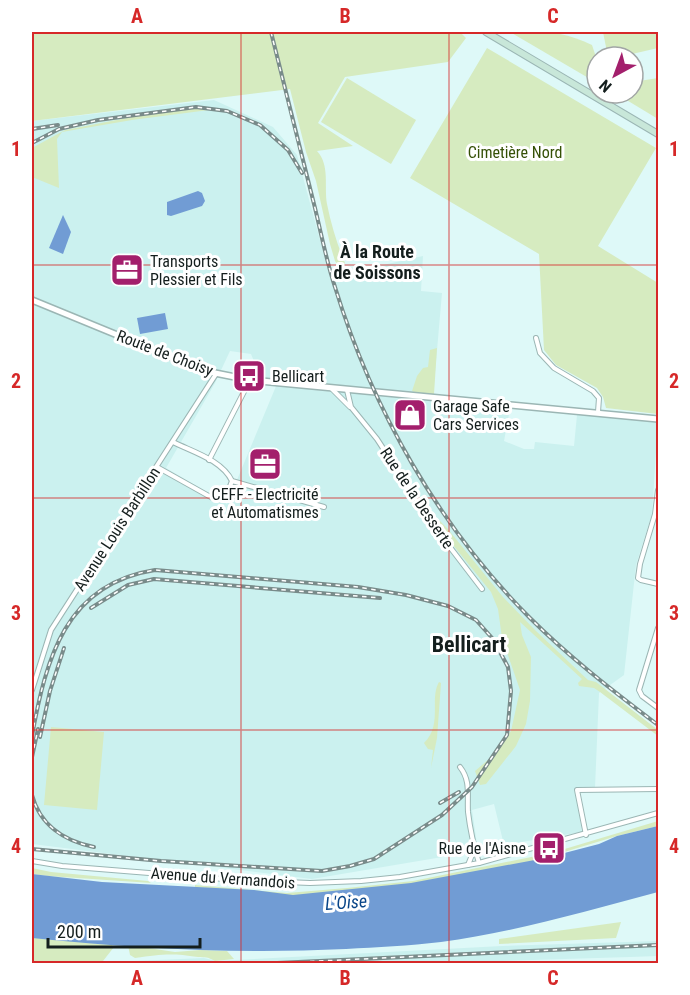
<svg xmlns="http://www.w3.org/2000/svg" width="690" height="995" font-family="'Roboto Condensed',sans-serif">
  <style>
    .built { fill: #cbf1ef; fill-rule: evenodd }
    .green { fill: #d6ebc0 }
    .water { fill: #719cd4 }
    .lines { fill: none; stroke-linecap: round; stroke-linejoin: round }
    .minor-casing { stroke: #9bb6b4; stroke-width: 6 }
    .tertiary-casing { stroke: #9bb6b4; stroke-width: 8 }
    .secondary-casing { stroke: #9bb6b4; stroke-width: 8 }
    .minor { stroke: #fff; stroke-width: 4 }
    .tertiary { stroke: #fff; stroke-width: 5 }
    .secondary { stroke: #c8e7d9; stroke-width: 6 }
    .rail-casing { stroke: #798b8a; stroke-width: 4 }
    .rail { stroke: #fff; stroke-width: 1.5; stroke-dasharray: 4.5; stroke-linecap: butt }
    .grid { fill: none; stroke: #d62828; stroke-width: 1.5; stroke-opacity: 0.55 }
    .labels { text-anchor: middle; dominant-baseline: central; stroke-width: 6; stroke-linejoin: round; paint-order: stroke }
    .park-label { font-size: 16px; fill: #355006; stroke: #fff }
    .poi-label { font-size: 16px; fill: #141e1d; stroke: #fff; text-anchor: start }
    .street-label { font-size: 16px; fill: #141e1d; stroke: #fff }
    .neighbourhood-label { font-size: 18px; font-weight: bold; fill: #141e1d; stroke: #fff }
    .water-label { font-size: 18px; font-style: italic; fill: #094588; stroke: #fff }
    .district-label { font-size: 22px; font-weight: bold; fill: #141e1d; stroke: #fff }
    .neatline { fill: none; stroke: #d62828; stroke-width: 2 }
    .grid-label { font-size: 20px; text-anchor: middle; font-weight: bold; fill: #d62828 }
  </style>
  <rect width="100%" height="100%" fill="#def9f8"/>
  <g class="built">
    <path d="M214 100 273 127 297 155 330 277 423 256 421 291 442 293 433 396 510 409 504 441 524 449H534L535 442 574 446 577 415 658 421 652 514 636 565 624 675 599 693 595 788 576 789 582 832 504 845 494 804 472 810 478 851 312 879 32 844V121ZM230 351 251 354 261 378 279 379 227 504 166 468 215 383Z"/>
    <path d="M658 941V956L630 957 405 964H64L204 958 216 961 502 946Z"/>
  </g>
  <g class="green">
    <path d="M32 32H460L466 38 448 62 345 77 318 123 353 146 317 151C330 165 324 186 327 204 331 224 337 244 345 263L340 268 335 261 330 244 316 181 306 152 290 89 32 121Z"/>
    <path d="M510 32C541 31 563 31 592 45L597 60V83Z"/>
    <path d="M603 32H658V48L619 57H608Z"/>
    <path d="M487 48 656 148 598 246 658 283V414L606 408 603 397 597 388 556 365 544 350 539 254 410 178Z"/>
    <path d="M347 78 416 120 391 164 321 122Z"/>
    <path d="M658 78V119L615 93H633V82Z"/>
    <path d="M199 108 209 110 132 120 62 132 57 139 59 188 32 177V148L65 130 132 117Z"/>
    <path d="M437 348 434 394H420L412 391 417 376 423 368 428 367 430 350Z"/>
    <path d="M437 521H440L447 528 503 597 536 631 588 680 596 682 658 730V736L600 692 594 688 579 686 578 683 582 679 520 622 522 635 531 657 530 701 526 724 516 746 486 784 480 785 475 771 489 759 511 731 520 690 502 638 498 609 491 592 440 529Z"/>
    <path d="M439 682 441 683 437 738 431 768 433 750 428 749 424 743C443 725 429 699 439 682Z"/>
    <path d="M51 727 104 732 97 810 44 805Z"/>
    <path d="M658 821V826L617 836 551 856 548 854Z"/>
    <path d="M541 855 536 861 417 885 287 896 195 887V885L287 893 347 888 413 881Z"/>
    <path d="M32 868 51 872 148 881 151 883 48 876 32 874Z"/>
    <path d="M621 922 616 938 499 944V939Z"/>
    <path d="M32 934 109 943 114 947 103 961 32 962Z"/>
    <path d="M128 945 175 952 200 950 227 951 234 959 215 961C206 956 207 958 198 957 172 953 162 954 135 958L130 955Z"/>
  </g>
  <g class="water">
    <path d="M198 191 202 193 205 201 202 206 171 216 167 215V202Z"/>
    <path d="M63 215 71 232 63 254 49 248Z"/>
    <path d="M165 313 168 329 140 334 137 318Z"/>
    <path d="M658 826V892C587 911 515 932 441 942 409 946 377 947 346 949 238 954 138 949 32 938V874L102 882 254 890 293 895 411 883 540 859 546 853 549 857 599 844 617 836Z"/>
  </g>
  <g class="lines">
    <g class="minor-casing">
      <g id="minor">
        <path d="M536 338 540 353 554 368 593 391 599 398 598 412"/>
        <path d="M332 389 350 407"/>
        <path d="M347 390 351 407 377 439 433 525 482 589"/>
        <path d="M173 442C193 452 222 460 232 481L324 507"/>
        <path d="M209 460 250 380"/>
        <path d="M157 467 216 500C226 499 229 489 232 481"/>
        <path d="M658 490 655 514 640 564 638 578 641 580 658 584"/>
        <path d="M658 628 639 690 642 696 658 708"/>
        <path d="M32 690 51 630 216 374"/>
        <path d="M460 767C471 781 467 795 468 812 470 829 474 847 479 863"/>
        <path d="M586 835 577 790 658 789"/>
        <path d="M32 861 62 866 236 880 310 883 361 881 400 877 479 863 658 813"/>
        <path d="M468 865 474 850"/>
      </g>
    </g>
    <g class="tertiary-casing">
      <path id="tertiary" d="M32 300 205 371 250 380 658 419"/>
    </g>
    <g class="secondary-casing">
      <path id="secondary" d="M486 32 658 134"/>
    </g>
    <use href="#minor" class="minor"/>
    <use href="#tertiary" class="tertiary"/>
    <use href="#secondary" class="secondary"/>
    <g class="rail-casing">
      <g id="rail">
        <path d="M271 32C285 89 299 146 314 204 321 232 326 260 335 287 373 411 439 526 529 617 569 657 613 691 658 725"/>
        <path d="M32 129 58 125"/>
        <path d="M32 143 59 129 98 120 196 107 227 111 260 125 288 150 302 173"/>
        <path d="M91 608 128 585 154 579 380 598"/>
        <path d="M32 736C46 659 65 584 155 570L358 587 406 595 448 606 476 620 493 639 508 667 511 691 507 735 472 787 442 815 374 859 350 866 322 871 161 861 32 849"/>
        <path d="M40 737 50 691 64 648"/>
        <path d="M32 757 38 729"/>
        <path d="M32 795C40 825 64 841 94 847"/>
        <path d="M440 803 459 792"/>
        <path d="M256 964 658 945"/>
      </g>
    </g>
    <use href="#rail" class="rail"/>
  </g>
  <path class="grid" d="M241 32V964M449 32V964M32 265H658M32 498H658M32 730H658"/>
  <defs>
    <g id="office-square" transform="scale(1.725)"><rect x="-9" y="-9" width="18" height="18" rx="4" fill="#a31f6c" stroke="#fff"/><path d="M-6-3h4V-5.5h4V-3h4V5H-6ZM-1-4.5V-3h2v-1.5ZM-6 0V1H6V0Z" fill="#fff"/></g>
    <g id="bus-square" transform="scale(1.725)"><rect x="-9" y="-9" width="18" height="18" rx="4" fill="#a31f6c" stroke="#fff"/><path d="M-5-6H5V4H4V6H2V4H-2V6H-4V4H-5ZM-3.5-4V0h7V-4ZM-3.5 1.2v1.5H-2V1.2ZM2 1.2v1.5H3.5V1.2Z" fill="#fff"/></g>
    <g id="shop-square" transform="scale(1.725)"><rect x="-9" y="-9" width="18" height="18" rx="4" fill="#a31f6c" stroke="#fff"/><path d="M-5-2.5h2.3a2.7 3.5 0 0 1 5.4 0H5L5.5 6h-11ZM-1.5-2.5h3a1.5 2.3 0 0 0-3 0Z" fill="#fff"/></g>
  </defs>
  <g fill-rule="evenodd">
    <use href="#office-square" x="127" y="270"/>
    <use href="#bus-square" x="249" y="376"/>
    <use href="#shop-square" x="410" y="415"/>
    <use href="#office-square" x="265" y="464"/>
    <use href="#bus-square" x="549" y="848"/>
  </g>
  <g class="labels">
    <g class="park-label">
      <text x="515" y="152">Cimetière Nord</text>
    </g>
    <g class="poi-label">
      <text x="150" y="261">Transports<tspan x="150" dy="18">Plessier et Fils</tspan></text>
      <text x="272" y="376">Bellicart</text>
      <text x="433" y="406">Garage Safe<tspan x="433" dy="18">Cars Services</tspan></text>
      <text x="265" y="494" text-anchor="middle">CEFF - Electricité<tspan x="265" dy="18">et Automatismes</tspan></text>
      <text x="526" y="848" text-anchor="end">Rue de l'Aisne</text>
    </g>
    <g class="street-label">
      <text transform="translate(165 353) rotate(21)">Route de Choisy</text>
      <text transform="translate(417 498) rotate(56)">Rue de la Desserte</text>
      <text transform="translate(117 529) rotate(-57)">Avenue Louis Barbillon</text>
      <text transform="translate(223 878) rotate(4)">Avenue du Vermandois</text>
    </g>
    <g class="neighbourhood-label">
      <text x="377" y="251">À la Route<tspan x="377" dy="21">de Soissons</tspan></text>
    </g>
    <g class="water-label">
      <text transform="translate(346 902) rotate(-4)">L'Oise</text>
    </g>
    <g class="district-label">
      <text x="469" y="644">Bellicart</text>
    </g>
  </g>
  <rect width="690" height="995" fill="none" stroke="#ffffff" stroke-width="66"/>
  <g transform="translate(615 75) rotate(221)"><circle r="28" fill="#ffffff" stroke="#a1a5a5" stroke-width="1.5"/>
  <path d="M0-4.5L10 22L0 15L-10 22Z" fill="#a31f6c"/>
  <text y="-9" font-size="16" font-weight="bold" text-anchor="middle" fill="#141e1d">N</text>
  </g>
  <path d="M48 938v9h152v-9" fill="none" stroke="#141e1d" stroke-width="3"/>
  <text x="57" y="938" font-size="18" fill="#141e1d" stroke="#ffffff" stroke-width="4.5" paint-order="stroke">200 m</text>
  <rect x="33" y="33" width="624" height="929" class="neatline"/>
  <g class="grid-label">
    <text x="137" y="23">A</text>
    <text x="345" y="23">B</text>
    <text x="553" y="23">C</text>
    <text x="16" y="156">1</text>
    <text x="674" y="156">1</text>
    <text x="16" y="388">2</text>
    <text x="674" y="388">2</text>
    <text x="16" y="620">3</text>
    <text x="674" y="620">3</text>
    <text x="16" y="853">4</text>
    <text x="674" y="853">4</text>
    <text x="137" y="985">A</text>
    <text x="345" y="985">B</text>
    <text x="553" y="985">C</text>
  </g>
</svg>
